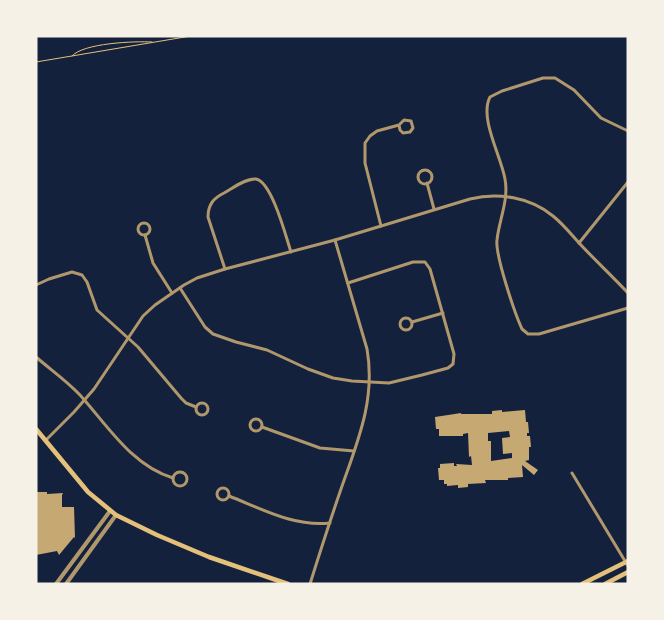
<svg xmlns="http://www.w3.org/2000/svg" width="664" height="620" font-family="'Fira Sans',sans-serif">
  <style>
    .building { fill: #c6a872; fill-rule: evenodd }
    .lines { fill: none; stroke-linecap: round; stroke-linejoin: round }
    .path { stroke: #e5c07b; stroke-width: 1 }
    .minor { stroke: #b1986c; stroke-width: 3 }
    .tertiary { stroke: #b1986c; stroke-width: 4 }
    .secondary { stroke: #e5c07b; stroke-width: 4.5 }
  </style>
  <rect width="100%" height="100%" fill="#14213d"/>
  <g class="building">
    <path d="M502 410V412L525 410 526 422H528L529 433H527V436H530L531 447H529V460L525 461 538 470 534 475 522 465 523 477 508 478V480H485L486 483 468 484V487L458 488V485L447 486V484H444V480H439L438 468H440V464L454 463V466H457L456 464 472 465 471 456 469 457 468 433 463 434V436H439V429H436L435 417 461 413V414H492V411ZM509 431 510 437 502 438 503 454 512 453V458L491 461V441H488V433Z"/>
    <path d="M36 492H47V494L63 493 62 495V507H74L75 538 74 537 59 555 57 551 36 555Z"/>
  </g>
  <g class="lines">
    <g class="path">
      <path d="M72 56C83 43 135 41 152 42"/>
      <path d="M36 62 191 36"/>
    </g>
    <g class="minor">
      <path d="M628 131 601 118 574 90 555 78H543L502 91 490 97C479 118 501 156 505 179 509 200 499 220 497 240 495 255 515 314 522 329L528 334H539L628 308"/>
      <circle cx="425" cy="177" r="7"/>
      <path d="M427 183 434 209"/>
      <circle cx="144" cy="229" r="6"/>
      <path d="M381 226 365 163V143L370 136 377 131 399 125 404 120 411 121 413 128 410 132 403 133 400 130 399 125"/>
      <path d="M145 235 153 263 172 293"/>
      <path d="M579 243 628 182"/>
      <path d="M225 269 208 217C208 204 214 198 224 193 233 188 246 178 256 179 272 182 286 237 291 252"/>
      <path d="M36 285 49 279 72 272 82 275 87 282 97 310 138 347 181 398 186 403 196 407"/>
      <path d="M180 288 205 327 213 334 236 342 267 350 308 369 333 378 352 381 389 383 422 375 448 368 453 364 454 354 430 269 425 262H413L348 283"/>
      <circle cx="406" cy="324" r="6"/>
      <path d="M412 322 443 313"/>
      <path d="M36 357C51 370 67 381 80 395 107 425 132 466 173 478"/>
      <circle cx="202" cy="409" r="6"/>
      <circle cx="256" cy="425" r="6"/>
      <path d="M262 427 320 448 354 451"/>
      <path d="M46 440 74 412 94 389 143 316 155 305 184 285 197 278 225 269 335 240 470 199C498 192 530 197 553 216 563 224 571 234 580 244 595 260 612 276 628 293"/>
      <circle cx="180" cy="479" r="7"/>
      <path d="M572 473 628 566"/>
      <circle cx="223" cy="494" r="6"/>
      <path d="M229 496C262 509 294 527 330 523"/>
      <path d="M310 584C320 552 330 521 341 489 357 443 376 400 367 349L335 240"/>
    </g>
    <g class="tertiary">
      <path d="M56 584 110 511"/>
      <path d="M66 584 116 515"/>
    </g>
    <g class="secondary">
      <path d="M36 429 88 492 116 515 157 535 209 557 288 584"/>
      <path d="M582 584 628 561"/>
      <path d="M605 584 628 572"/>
    </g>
  </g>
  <rect width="664" height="620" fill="none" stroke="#f6f1e7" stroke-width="75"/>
</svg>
